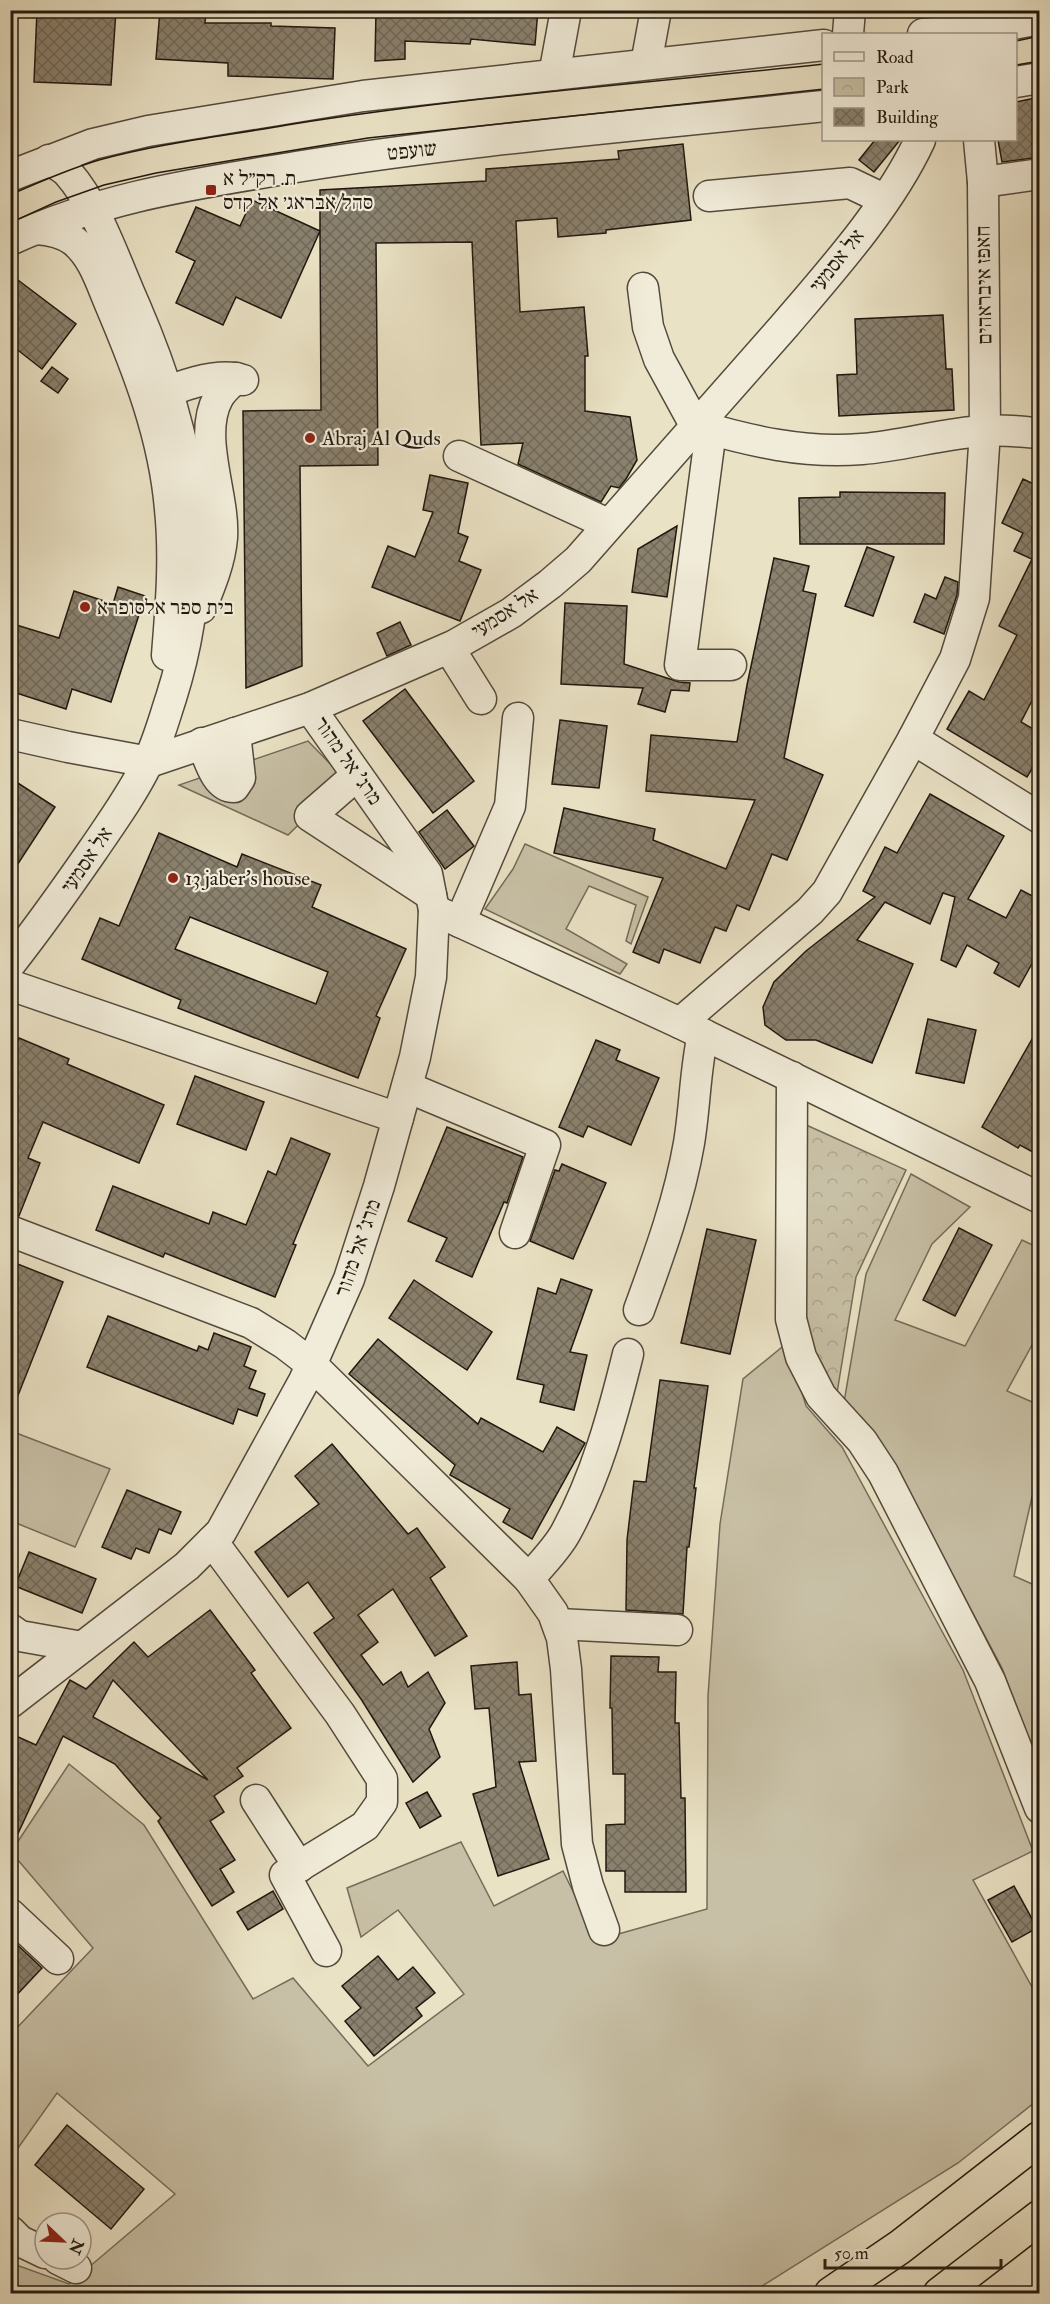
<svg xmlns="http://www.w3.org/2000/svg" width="1050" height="2304" font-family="'IM FELL Double Pica','Frank Ruhl Libre',serif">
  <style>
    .grass { fill: #c8c0a6; stroke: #746c5a; stroke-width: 1.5 }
    .park { fill: url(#park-crowns); stroke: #746c5a; stroke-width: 1.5 }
    .building { fill: url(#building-cross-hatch); stroke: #21180f; stroke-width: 1.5; fill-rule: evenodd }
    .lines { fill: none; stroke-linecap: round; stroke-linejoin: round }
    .minor-casing { stroke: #534a3c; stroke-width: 33 }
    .highway-casing { stroke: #21180f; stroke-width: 36 }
    .minor { stroke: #f1ecd9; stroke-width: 30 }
    .highway { stroke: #eae2c5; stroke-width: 33 }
    .tram { stroke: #21180f; stroke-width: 1.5 }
    .poi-dot { fill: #8f2418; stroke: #f1ecd9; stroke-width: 2 }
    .labels { text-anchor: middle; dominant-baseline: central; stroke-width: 4.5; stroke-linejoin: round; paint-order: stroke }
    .street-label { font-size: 21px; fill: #21180f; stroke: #f1ecd9 }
    .poi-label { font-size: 21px; fill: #21180f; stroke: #f1ecd9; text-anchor: start }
  </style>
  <defs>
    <pattern id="park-crowns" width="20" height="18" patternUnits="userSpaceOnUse" patternTransform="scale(1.5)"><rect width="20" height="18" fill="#c8c0a6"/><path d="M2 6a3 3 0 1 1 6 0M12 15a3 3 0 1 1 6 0" fill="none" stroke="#aca48e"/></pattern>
    <pattern id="building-cross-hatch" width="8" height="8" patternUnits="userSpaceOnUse" patternTransform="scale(1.5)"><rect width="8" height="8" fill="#8a816e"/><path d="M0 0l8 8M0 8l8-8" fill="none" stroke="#706959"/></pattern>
  </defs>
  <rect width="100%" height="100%" fill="#eae2c5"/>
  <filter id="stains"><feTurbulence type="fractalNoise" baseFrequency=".00333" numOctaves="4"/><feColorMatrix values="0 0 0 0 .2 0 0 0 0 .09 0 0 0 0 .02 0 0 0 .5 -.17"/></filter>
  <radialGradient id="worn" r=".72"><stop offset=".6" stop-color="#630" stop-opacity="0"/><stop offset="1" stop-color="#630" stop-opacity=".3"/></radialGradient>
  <g class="grass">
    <path d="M308 741 345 779 288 835 179 785Z"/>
    <path d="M525 844 648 897 631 944 626 941 636 905 589 886 566 929 627 964 620 974 485 909 513 869Z"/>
    <path d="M911 1174 970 1207 932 1244 895 1320 965 1346 1022 1240 1039 1248V1332L1007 1391 1039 1405V1479L1032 1497 1014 1576 1039 1587 1040 1734 1033 1751 1002 1668 896 1469 843 1408 866 1274Z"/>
    <path d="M787 1343 806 1406 842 1447 963 1670 1033 1851 973 1880 1037 1996H1039V2099L958 2163 751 2293H11V2263L69 2284 175 2194 57 2093 11 2158V2034L93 1948 11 1852 69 1764 144 1825 253 1999 293 1978 368 2066 464 1994 398 1910 361 1937 347 1888 461 1842 494 1906 563 1871 597 1940 707 1909 708 1696 720 1524 743 1379Z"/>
    <path d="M11 1431 110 1469 75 1547 16 1523 11 1532Z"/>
  </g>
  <path class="park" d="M804 1124 906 1170 856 1277 836 1399 821 1373 802 1316Z"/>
  <g class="building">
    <path d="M37 10H116L111 85 34 82Z"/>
    <path d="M160 10H206L205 23H271V26L335 28 333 79 228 76V63L156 59Z"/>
    <path d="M376 10H538L535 45 471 39 470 44 405 41V59L375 61Z"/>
    <path d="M1040 97V157L1002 162 998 140H1016V102Z"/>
    <path d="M875 140H900L874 172 859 160Z"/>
    <path d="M683 144 691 220 606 230V233L558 237 557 218 516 221 520 312 584 307 588 356H585V411L630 417 637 460 626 479 619 488 611 486 601 502 518 464 523 443 481 445 472 242 376 243 378 465 300 466 302 666 246 688 243 411 321 410 320 231 281 318 236 297 223 325 176 303 195 261 176 252 196 207 240 226 252 200 320 231V190L486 181V169L619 159 618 151Z"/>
    <path d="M10 274 76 324 42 369 10 344Z"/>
    <path d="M943 315 946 369H952L954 410 839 416 837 375 857 374 855 319Z"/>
    <path d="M52 367 68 379 58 393 41 381Z"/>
    <path d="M430 475 468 483 458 533 468 537 459 561 481 570 460 621 372 587 388 546 415 557 433 512 423 510Z"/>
    <path d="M1023 479 1040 487V685L1021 722 1040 733V756L1027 777 947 729 969 691 984 700 1017 635 999 626 1032 559 1014 551 1023 533 1002 523Z"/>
    <path d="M840 492 945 493 944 544H800L799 498 840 497Z"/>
    <path d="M677 526 667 597 632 592 638 549Z"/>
    <path d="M867 547 894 557 873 616 845 606Z"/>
    <path d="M774 558 809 566 803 591 816 594 784 758 823 775 787 860 772 854 749 910 737 905 726 931 715 927 700 963 664 949 659 963 633 952 663 878 554 853 564 808 655 829 653 840 726 869 755 800 646 791 651 735 737 742 747 685Z"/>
    <path d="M945 577 958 582 957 595 944 634 914 622 925 594 936 599Z"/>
    <path d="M118 587 145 596 111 702 72 689 66 709 10 691V623L59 638 74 591 113 604Z"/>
    <path d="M565 603 627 606 624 664 679 682 690 683 689 691 671 690 665 712 638 704 643 688 561 684Z"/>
    <path d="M400 622 411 645 387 656 377 633Z"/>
    <path d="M405 689 474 781 433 813 363 721Z"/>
    <path d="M560 720 607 726 599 788 552 784Z"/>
    <path d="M10 778 55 807 10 876Z"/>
    <path d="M930 794 1004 836 968 899 1006 918 1021 890 1040 900V949L1019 987 994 973 999 963 967 945 956 967 941 960 955 897 943 893 930 924 885 902 857 940 913 964 872 1063 816 1040H786L765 1025 763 1007 774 982 806 951 875 897 863 891 885 847 897 853Z"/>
    <path d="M447 810 474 846 445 869 419 832Z"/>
    <path d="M159 833 237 867 242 854 321 885 312 907 406 949 376 1016 380 1018 358 1078 178 1008 181 1000 82 959 100 918 119 926ZM190 917 328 972 316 1004 175 949Z"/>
    <path d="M928 1019 976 1030 964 1083 916 1073Z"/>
    <path d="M1040 1025V1156L1020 1145 1018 1148 982 1127Z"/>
    <path d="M19 1038 69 1059 67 1064 164 1105 139 1163 43 1122 28 1158 40 1163 19 1216 10 1214V1058Z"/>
    <path d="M596 1040 620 1050 616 1060 659 1078 631 1145 588 1126 583 1137 559 1127Z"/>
    <path d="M195 1076 264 1102 246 1150 177 1124Z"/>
    <path d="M447 1127 523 1157 507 1203 504 1202 472 1277 436 1261 447 1238 408 1221Z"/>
    <path d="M291 1138 330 1154 293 1244 296 1245 275 1297 165 1253 163 1257 96 1230 113 1186 209 1224 213 1212 246 1225 268 1171 276 1175Z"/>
    <path d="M562 1164 606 1183 573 1259 530 1241 555 1170 559 1171Z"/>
    <path d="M959 1228 992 1245 955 1316 923 1300Z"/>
    <path d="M707 1229 756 1240 730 1354 681 1343Z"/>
    <path d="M10 1261 63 1282 11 1413H10Z"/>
    <path d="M561 1279 592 1290 570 1352 587 1355 574 1410 540 1402 544 1385 517 1379 538 1288 556 1294Z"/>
    <path d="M414 1280 492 1332 467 1370 389 1318Z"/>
    <path d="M108 1316 197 1351 199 1346 208 1350 214 1333 251 1347 244 1366 256 1371 249 1388 265 1394 257 1416 238 1409 233 1424 87 1367Z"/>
    <path d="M378 1339 478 1424 481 1418 543 1452 557 1427 585 1443 532 1539 503 1522 510 1509 450 1475 455 1465 349 1374Z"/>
    <path d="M660 1380 708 1386 694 1488H696L689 1547H687L683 1614 626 1610 627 1540 634 1481 646 1482Z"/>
    <path d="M332 1444 408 1534 417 1528 445 1567 430 1578 467 1636 435 1656 393 1589 358 1615 378 1642 361 1655 383 1685 401 1672 408 1687 428 1672 445 1703 429 1729 440 1757 413 1782 361 1699 314 1633 334 1618 308 1582 288 1597 255 1552 319 1504 295 1476Z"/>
    <path d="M127 1490 181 1512 171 1534 159 1529 149 1553 136 1548 131 1559 102 1547Z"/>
    <path d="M29 1552 96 1579 82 1613 15 1586Z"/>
    <path d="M210 1610 255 1670 251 1673 291 1728 237 1768 243 1776 214 1796 224 1812 210 1821 235 1860 220 1869 234 1892 212 1906 158 1821 161 1818 115 1764 63 1736 10 1851V1748L16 1736 36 1745 70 1680 86 1689 134 1642 148 1657ZM113 1680 208 1780 93 1717Z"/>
    <path d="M611 1656 659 1657 658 1672H676L675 1723H679L681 1798H685L686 1892H625V1871H606V1825L625 1824V1774H613L612 1708H610Z"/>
    <path d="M517 1662 519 1695 531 1694 536 1761 519 1762 549 1859 498 1876 473 1794 496 1787 489 1708 475 1709 471 1666Z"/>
    <path d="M427 1792 441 1816 420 1828 406 1803Z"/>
    <path d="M1014 1886 1037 1928 1012 1942 988 1900Z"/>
    <path d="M273 1891 283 1909 248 1930 237 1912Z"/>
    <path d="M10 1938 42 1968 10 2002Z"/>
    <path d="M378 1956 398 1980 413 1967 435 1993 416 2008 422 2016 374 2056 345 2021 361 2008 342 1986Z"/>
    <path d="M67 2125 144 2189 111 2229 35 2165Z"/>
  </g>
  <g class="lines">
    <g class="minor-casing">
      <g id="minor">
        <path d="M848 34 850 10"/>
        <path d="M923 34 998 27 1040 19"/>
        <path d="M646 64 656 10"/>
        <path d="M554 75 566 10"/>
        <path d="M1016 82 1040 78"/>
        <path d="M10 176 93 144 148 131 363 96 824 45"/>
        <path d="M983 182 1040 174"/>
        <path d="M709 196 850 183 873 194 883 202"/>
        <path d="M36 229C50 230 63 232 74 241 93 256 101 283 110 304 138 370 164 437 170 509 175 558 171 606 167 655"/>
        <path d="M10 240C105 196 195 184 296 167 470 139 648 125 824 106"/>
        <path d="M643 288 648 327 659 359 695 425C750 441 804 454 862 449 903 446 943 433 984 431 1002 429 1022 432 1040 433"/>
        <path d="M151 399C174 388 217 371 243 380"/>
        <path d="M711 430 680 665H731"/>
        <path d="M459 456 608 524"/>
        <path d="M201 608C210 586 220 562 222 538 225 495 197 437 218 398 222 390 230 384 236 378"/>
        <path d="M449 648 481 699"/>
        <path d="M10 734 68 747 149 762 310 708 453 646 511 613 550 584 578 560 786 324C833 269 890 205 920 140"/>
        <path d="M913 739 1040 818"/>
        <path d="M202 743C209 758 215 787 234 787L240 778 235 733"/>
        <path d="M357 775 310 816 431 895"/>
        <path d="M434 910 680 1023 1040 1198"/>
        <path d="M460 922 510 806 518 718"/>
        <path d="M10 964C39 927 66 889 93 850 112 822 133 793 148 762 158 742 164 719 171 698 216 557 192 438 135 306 117 266 97 205 68 173 63 167 55 164 49 160"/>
        <path d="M10 985 398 1118"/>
        <path d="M680 1023 810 911 827 892 913 739 955 659 974 598 985 431 983 182 979 140"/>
        <path d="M792 1077 791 1319 801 1357 821 1396 862 1441 883 1473 990 1681 1040 1808"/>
        <path d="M407 1087 545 1145 515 1233"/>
        <path d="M10 1231 251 1323 285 1344 311 1364 529 1579 553 1613 562 1638 566 1669 577 1844 588 1886 604 1930"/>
        <path d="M639 1310C659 1255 679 1201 689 1143 695 1107 695 1070 703 1034"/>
        <path d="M212 1541 340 1714 382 1779V1802L365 1826 285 1875 326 1951"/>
        <path d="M529 1579C541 1564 557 1549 566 1532 596 1477 613 1415 628 1354"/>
        <path d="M558 1624 677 1630"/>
        <path d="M10 1629 20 1636 82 1647"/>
        <path d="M10 1703 187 1566 221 1532 304 1381 349 1279 379 1186 415 1057 431 977 434 910 427 874 310 708"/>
        <path d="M256 1800 299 1867"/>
        <path d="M10 1914 58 1959"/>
        <path d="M10 2231 20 2241 45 2253"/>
        <path d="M58 2259 76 2268"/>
      </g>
    </g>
    <g class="highway-casing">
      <g id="highway">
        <path d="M831 2294 900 2247 1040 2138"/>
        <path d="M940 2294 1040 2217"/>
      </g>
    </g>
    <use href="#minor" class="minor"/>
    <use href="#highway" class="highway"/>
    <g class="tram">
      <path d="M1016 41 1040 36"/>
      <path d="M1016 65 1040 61"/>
      <path d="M10 195C39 182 69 169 99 160 160 143 224 136 287 125 464 97 645 83 824 64"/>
      <path d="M10 223 56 202 104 185 156 173 252 157 368 138 824 89"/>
    </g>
  </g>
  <g class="poi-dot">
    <rect x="205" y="184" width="12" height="12" rx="3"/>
    <circle cx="310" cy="438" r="6"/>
    <circle cx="85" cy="607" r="6"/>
    <circle cx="173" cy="878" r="6"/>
  </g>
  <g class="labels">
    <g class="street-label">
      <text transform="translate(412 151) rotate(-6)">שועפט</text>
      <text transform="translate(837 261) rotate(-52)">אל אסמעי</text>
      <text transform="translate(984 285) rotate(-91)">חאפז איבראהים</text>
      <text transform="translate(505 613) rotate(-33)">אל אסמעי</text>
      <text transform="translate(348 761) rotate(55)">מרג' אל מהור</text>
      <text transform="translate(87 860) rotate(-56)">אל אסמעי</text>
      <text transform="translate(358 1248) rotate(-71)">מרג' אל מהור</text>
    </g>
    <g class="poi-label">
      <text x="223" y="178">ת. רק״ל א<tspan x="223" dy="24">סהל/אבראג׳ אל קדס</tspan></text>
      <text x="322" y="438">Abraj Al Quds</text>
      <text x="97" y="607">בית ספר אלסופרא</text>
      <text x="185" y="878">13 jaber's house</text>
    </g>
  </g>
  <rect width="1050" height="2304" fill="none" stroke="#eae2c5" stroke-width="36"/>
  <rect x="12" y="12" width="1026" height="2280" fill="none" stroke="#21180f" stroke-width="3"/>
  <rect x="18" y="18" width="1014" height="2268" fill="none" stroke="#21180f" stroke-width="1.5"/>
  <rect x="822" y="33" width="195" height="108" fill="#f1ecd9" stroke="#9e9788" stroke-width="1.5"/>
  <rect x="834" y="52" width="30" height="9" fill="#f1ecd9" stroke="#9e9788" stroke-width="1.5"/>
  <text x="876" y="63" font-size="18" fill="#21180f">Road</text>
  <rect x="834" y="78" width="30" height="18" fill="url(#park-crowns)" stroke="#9e9788" stroke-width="1.5"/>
  <text x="876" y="93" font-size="18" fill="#21180f">Park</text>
  <rect x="834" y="108" width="30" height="18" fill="url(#building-cross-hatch)" stroke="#9e9788" stroke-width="1.5"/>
  <text x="876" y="123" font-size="18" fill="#21180f">Building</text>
  <g transform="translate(63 2241) rotate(113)"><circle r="28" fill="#f1ecd9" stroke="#9e9788" stroke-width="1.5"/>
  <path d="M0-4.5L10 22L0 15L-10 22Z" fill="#8f2418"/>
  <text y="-9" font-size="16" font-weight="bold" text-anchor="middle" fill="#21180f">N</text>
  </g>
  <path d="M825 2259v9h176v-9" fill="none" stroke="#21180f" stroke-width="3"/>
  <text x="834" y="2259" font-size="18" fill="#21180f" stroke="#f1ecd9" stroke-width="4.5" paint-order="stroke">50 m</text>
  <rect width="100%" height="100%" filter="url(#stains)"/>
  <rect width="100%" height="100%" fill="url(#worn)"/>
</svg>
